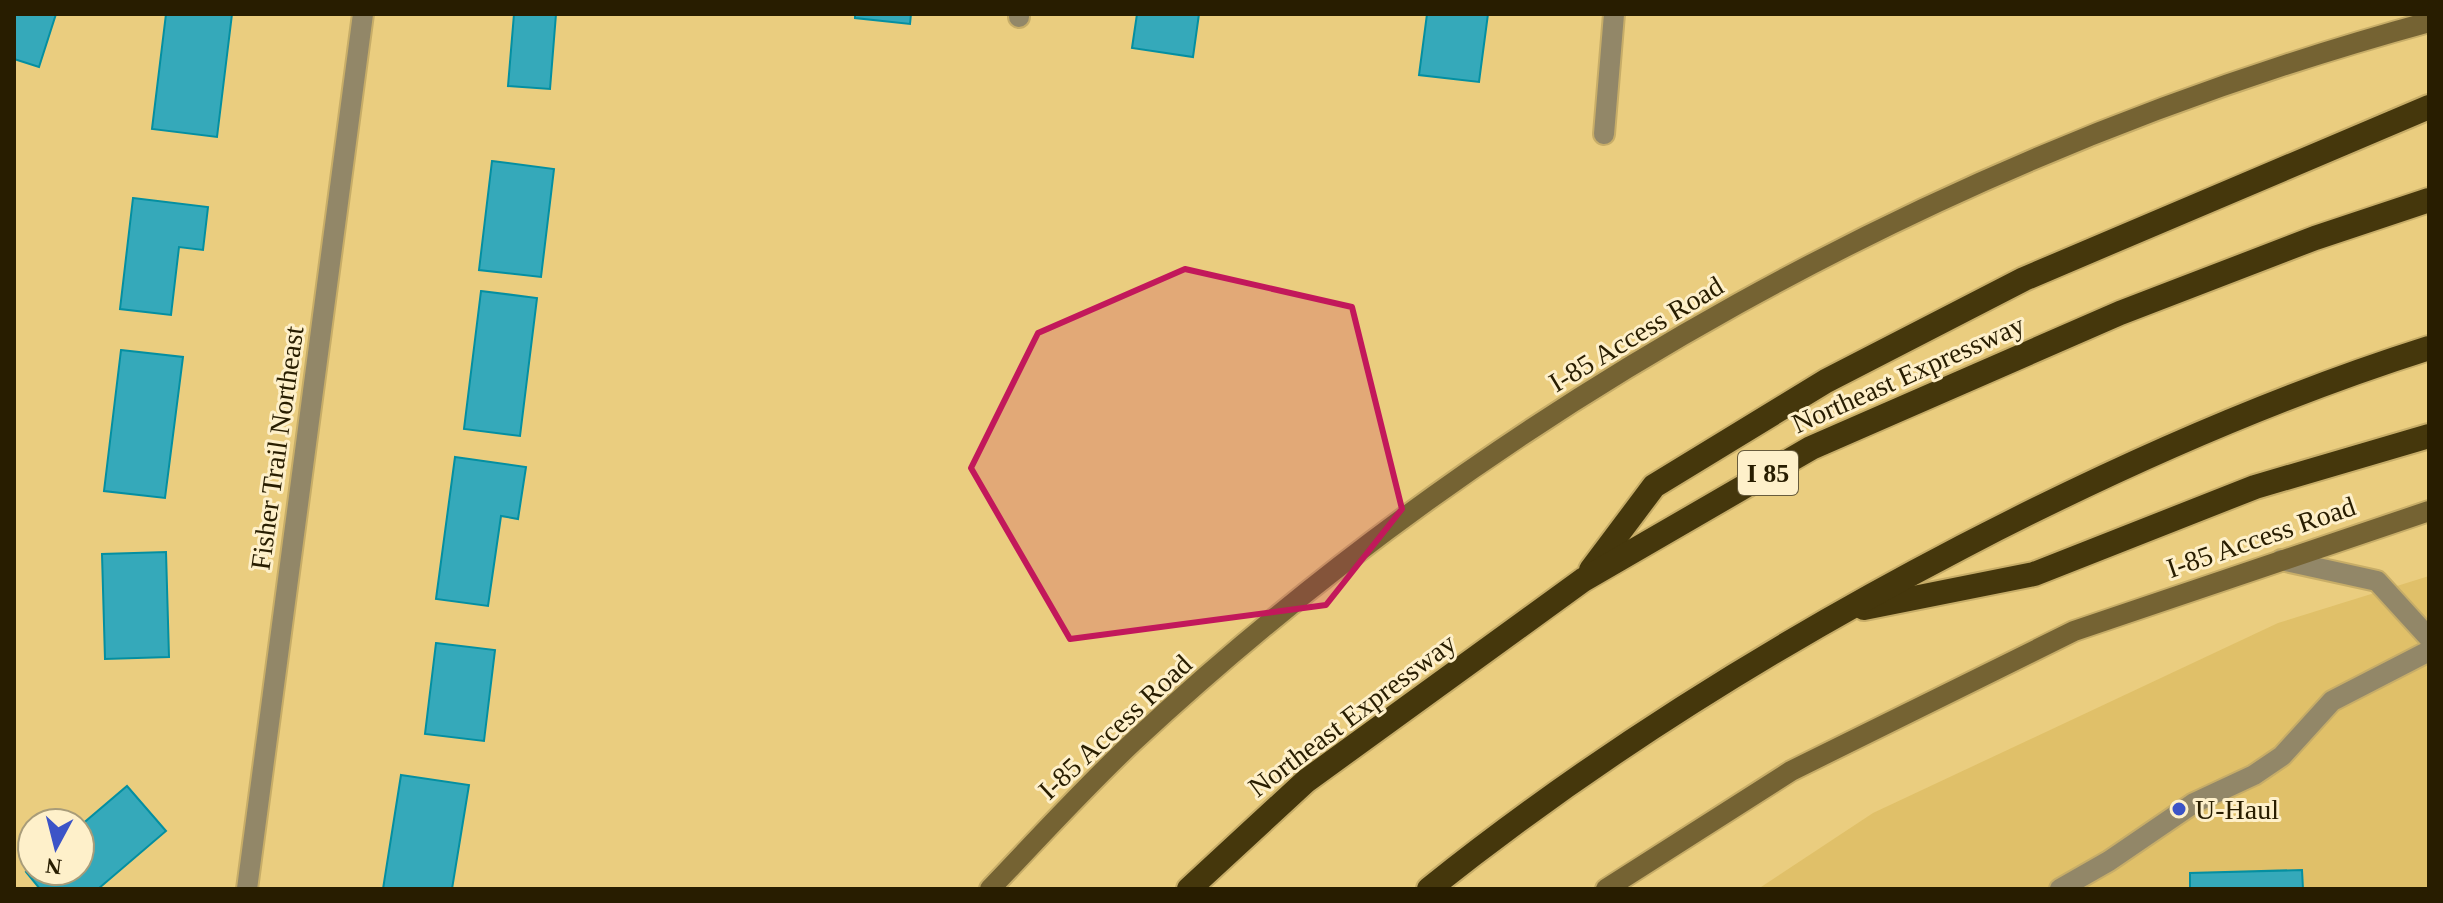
<svg xmlns="http://www.w3.org/2000/svg" width="2443" height="903" font-family="'Times New Roman',serif">
  <style>
    .built { fill: #e0c069 }
    .building { fill: #35a9ba; stroke: #048fa1; stroke-width: 2 }
    .lines { fill: none; stroke-linecap: round; stroke-linejoin: round }
    .service-casing { stroke: #c7ad68; stroke-width: 24 }
    .minor-casing { stroke: #c7ad68; stroke-width: 24 }
    .secondary-casing { stroke: #c7ad68; stroke-width: 24 }
    .motorway-casing { stroke: #c7ad68; stroke-width: 28 }
    .service { stroke: #928768; stroke-width: 20 }
    .minor { stroke: #928768; stroke-width: 20 }
    .secondary { stroke: #756333; stroke-width: 20 }
    .motorway { stroke: #45370c; stroke-width: 24 }
    .marked { fill: #c2185b; fill-opacity: 0.2; stroke: #c2185b; stroke-width: 6; stroke-linejoin: round }
    .poi-dot { fill: #3c54c7; stroke: #fef0ca; stroke-width: 3 }
    .labels { text-anchor: middle; dominant-baseline: central; stroke-width: 6; stroke-linejoin: round; paint-order: stroke }
    .shield { fill: #fef0ca; stroke: #685c3d; stroke-width: 2 }
    .shield-label { font-size: 26px; font-weight: bold; fill: #281d00 }
    .street-label { font-size: 28px; fill: #281d00; stroke: #fef0ca }
    .poi-label { font-size: 28px; fill: #281d00; stroke: #fef0ca; text-anchor: start }
  </style>
  <rect width="100%" height="100%" fill="#eacd7f"/>
  <path class="built" d="M2429 576V889H1758L1873 813 2278 623Z"/>
  <g class="building">
    <path d="M14 14H56L39 67 14 59Z"/>
    <path d="M166 14H232L217 137 152 129Z"/>
    <path d="M514 14H556L550 89 508 86Z"/>
    <path d="M855 14H911L910 24 855 18Z"/>
    <path d="M1137 14H1199L1193 57 1132 48Z"/>
    <path d="M1427 14H1488L1479 82 1419 75Z"/>
    <path d="M492 161 554 169 541 277 479 270Z"/>
    <path d="M133 198 208 207 203 250 179 247 171 315 120 309Z"/>
    <path d="M481 291 537 298 520 436 464 429Z"/>
    <path d="M121 350 183 357 165 498 104 491Z"/>
    <path d="M455 457 526 467 518 519 501 516 488 606 436 599Z"/>
    <path d="M166 552 169 657 105 659 102 554Z"/>
    <path d="M436 643 495 650 484 741 425 734Z"/>
    <path d="M401 775 469 785 452 889H383Z"/>
    <path d="M127 786 166 831 98 889H40L26 872 32 867V871H80V826Z"/>
    <path d="M2302 870 2303 889H2190V873Z"/>
  </g>
  <g class="lines">
    <g class="service-casing">
      <g id="service">
        <path d="M2281 560 2377 581 2429 638"/>
        <path d="M2060 889 2109 861 2194 803 2254 775 2282 756 2332 701 2429 651"/>
      </g>
    </g>
    <g class="minor-casing">
      <g id="minor">
        <path d="M1019 17V14"/>
        <path d="M1604 134 1614 14"/>
        <path d="M247 889 363 14"/>
      </g>
    </g>
    <g class="secondary-casing">
      <g id="secondary">
        <path d="M990 889C1037 840 1083 789 1133 742 1497 403 1949 153 2429 22"/>
        <path d="M1606 889 1791 771 2074 631 2429 511"/>
      </g>
    </g>
    <g class="motorway-casing">
      <g id="motorway">
        <path d="M1591 570 1654 486 1826 381 2024 279 2429 107"/>
        <path d="M1864 608 2034 574 2255 487 2429 436"/>
        <path d="M1189 889 1306 781 1583 580 1811 448 2120 313 2315 238 2429 200"/>
        <path d="M1429 889C1595 756 1774 645 1962 547 2112 469 2268 399 2429 348"/>
      </g>
    </g>
    <use href="#service" class="service"/>
    <use href="#minor" class="minor"/>
    <use href="#secondary" class="secondary"/>
    <use href="#motorway" class="motorway"/>
  </g>
  <path class="marked" d="M1185 269 1352 307 1402 509 1326 605 1070 639 971 468 1038 333Z"/>
  <circle class="poi-dot" cx="2179" cy="809" r="8"/>
  <g class="labels">
    <rect class="shield" x="1738" y="451" width="60" height="44" rx="6"/>
    <g class="shield-label">
      <text x="1768" y="473">I 85</text>
    </g>
    <g class="street-label">
      <text transform="translate(1636 334) rotate(-31)">I-85 Access Road</text>
      <text transform="translate(1908 374) rotate(-24)">Northeast Expressway</text>
      <text transform="translate(277 448) rotate(-82)">Fisher Trail Northeast</text>
      <text transform="translate(2261 537) rotate(-19)">I-85 Access Road</text>
      <text transform="translate(1352 715) rotate(-37)">Northeast Expressway</text>
      <text transform="translate(1115 727) rotate(-43)">I-85 Access Road</text>
    </g>
    <g class="poi-label">
      <text x="2195" y="809">U-Haul</text>
    </g>
  </g>
  <rect width="2443" height="903" fill="none" stroke="#281d00" stroke-width="32"/>
  <g transform="translate(56 847) rotate(187)"><circle r="38" fill="#fef0ca" stroke="#a89c79" stroke-width="2"/>
  <path d="M0-6L14 30L0 20L-14 30Z" fill="#3c54c7"/>
  <text y="-12" font-size="22" font-weight="bold" text-anchor="middle" fill="#281d00">N</text>
  </g>
</svg>
